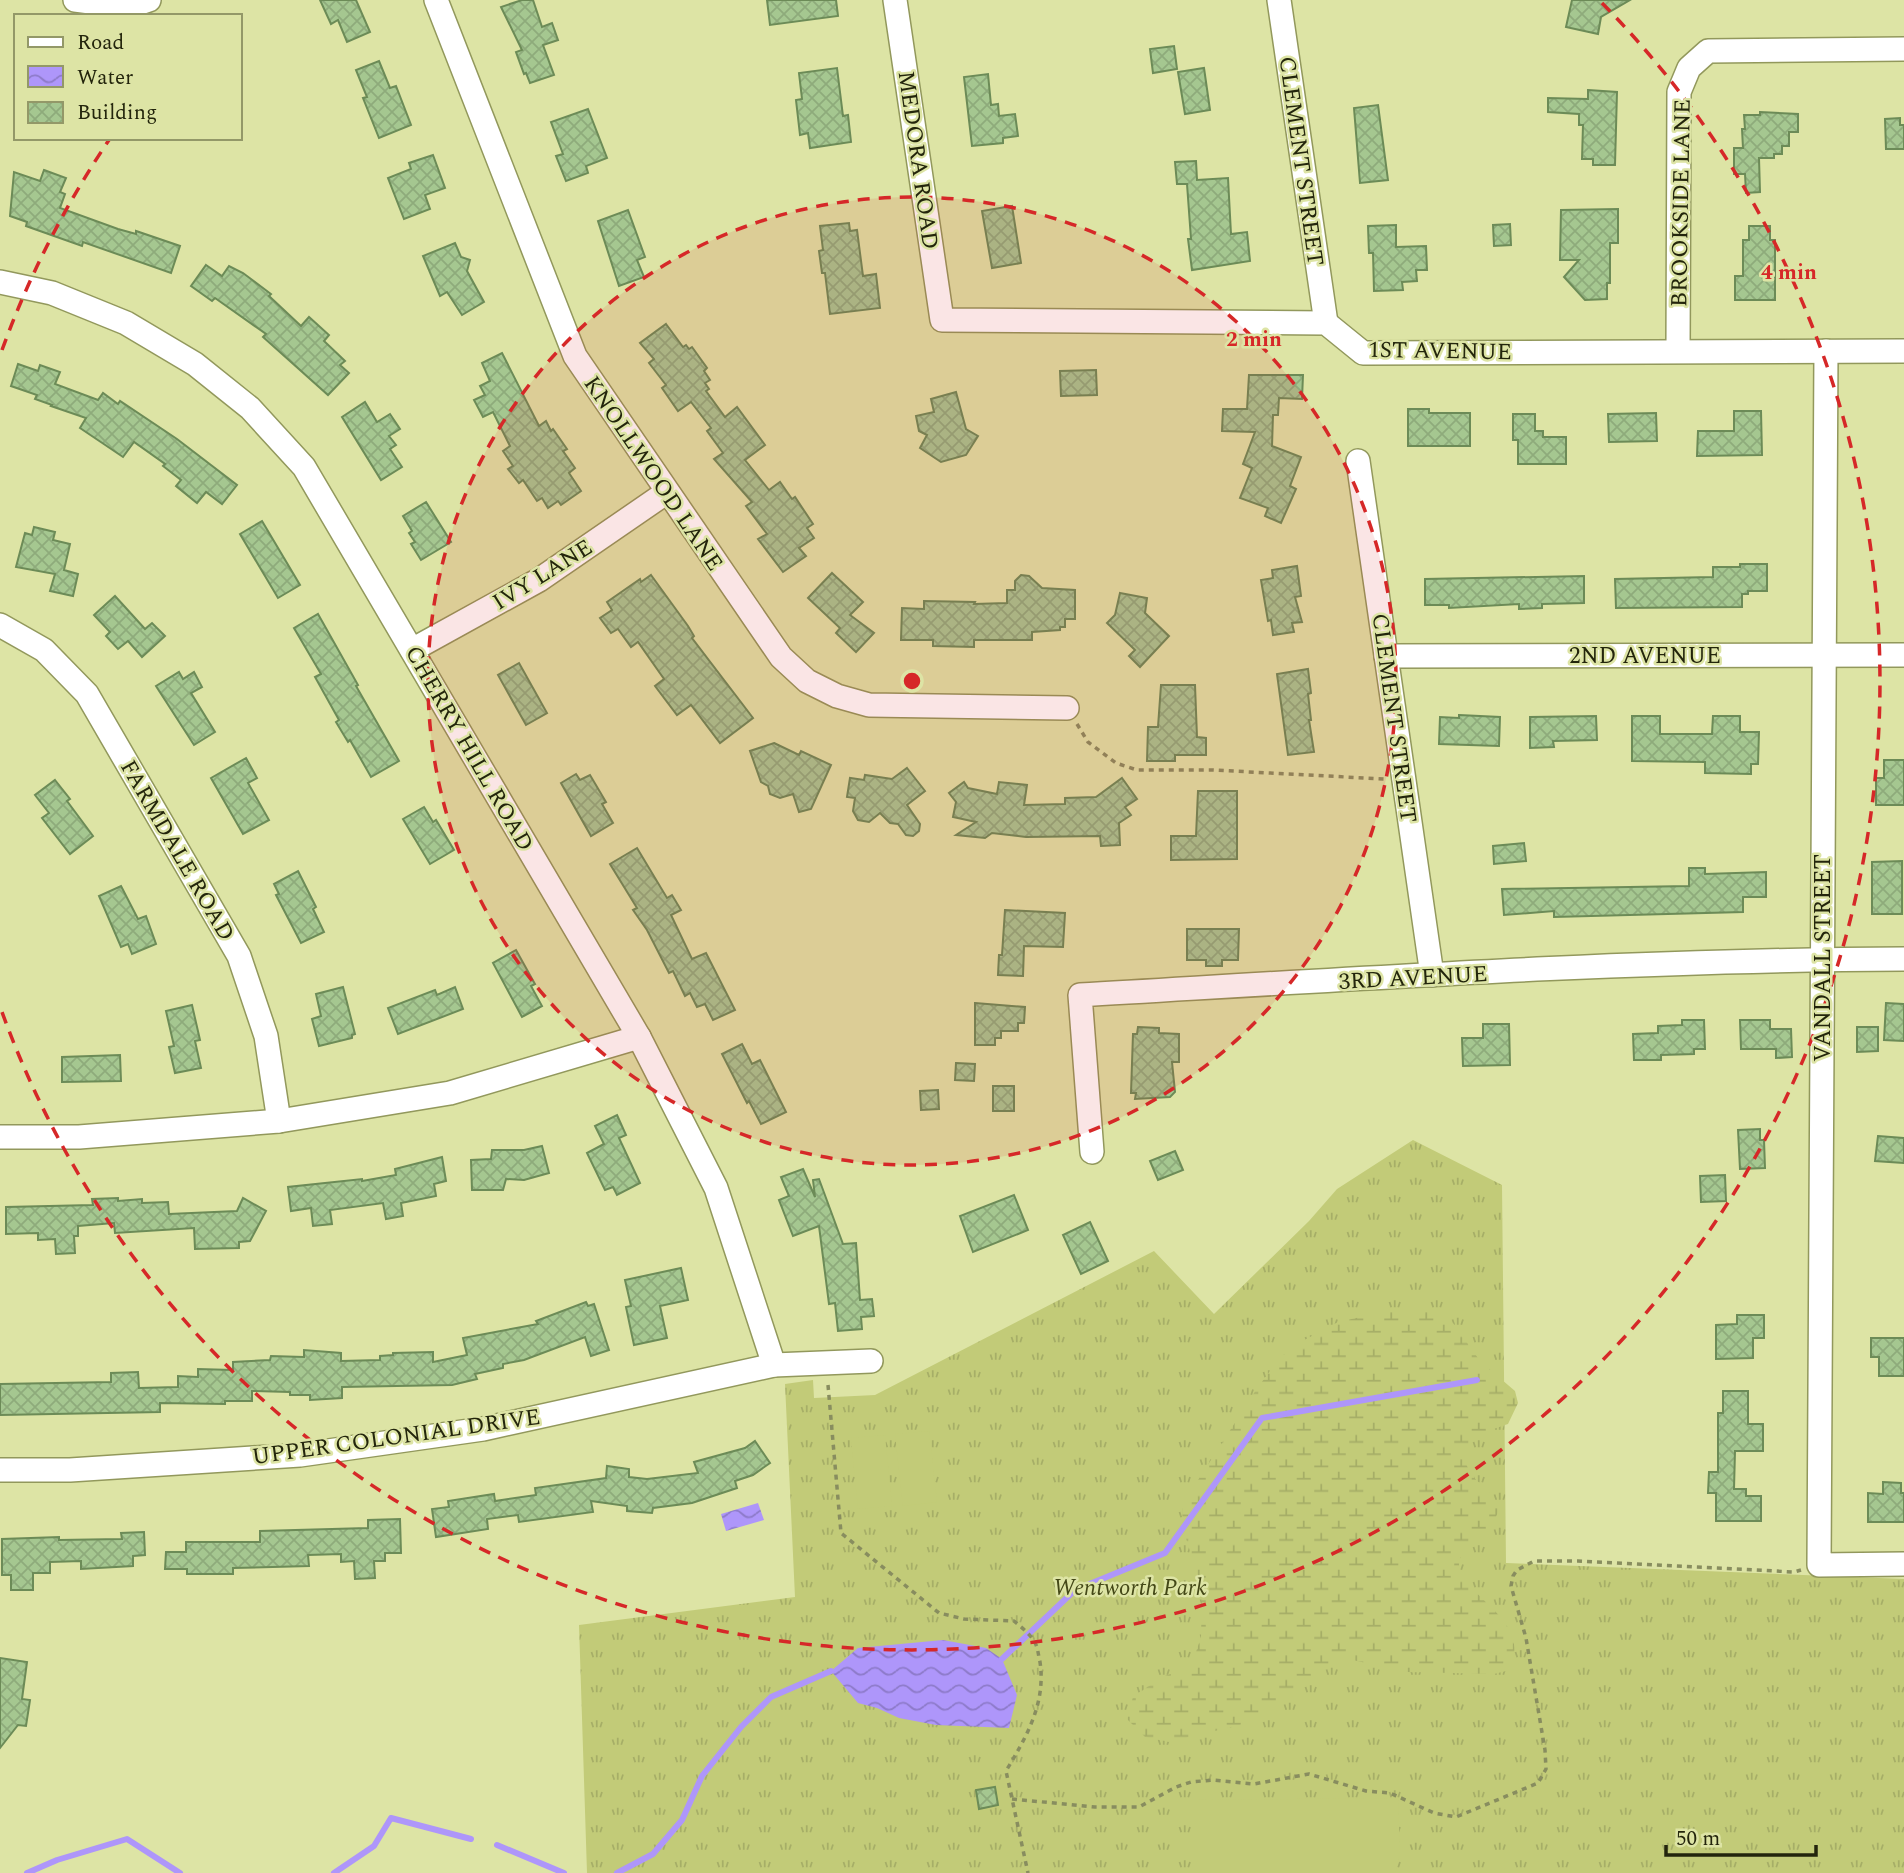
<svg xmlns="http://www.w3.org/2000/svg" width="1904" height="1873" font-family="Spectral,serif">
  <style>
    .grass { fill: url(#grass-tufts) }
    .wetland { fill: url(#wetland-marsh) }
    .pitch { fill: #c2cb78 }
    .water { fill: url(#water-waves) }
    .lines { fill: none; stroke-linecap: round; stroke-linejoin: round }
    .stream { stroke: #ae96fa; stroke-width: 6 }
    .building { fill: url(#building-cross-hatch); stroke: #6c8b57; stroke-width: 2 }
    .minor-casing { stroke: #92985c; stroke-width: 26 }
    .path { stroke: #888d5f; stroke-width: 3.5; stroke-dasharray: 5 5; stroke-linecap: butt }
    .minor { stroke: #fff; stroke-width: 23 }
    .ring { fill: none; stroke: #d62828; stroke-width: 3.5; stroke-dasharray: 12 9 }
    .labels { text-anchor: middle; stroke-width: 5; stroke-linejoin: round; paint-order: stroke }
    .street-label { font-size: 23px; fill: #23250c; stroke: #dde4a5 }
    .park-label { font-size: 23px; font-style: italic; fill: #444817; stroke: #dde4a5 }
    .centre { fill: #d62828; stroke: #dde4a5; stroke-width: 3.5 }
    .ring-label { font-size: 21px; text-anchor: middle; font-weight: bold; fill: #d62828; stroke: #dde4a5; stroke-width: 5; stroke-linejoin: round; paint-order: stroke }
  </style>
  <defs>
    <pattern id="grass-tufts" width="24" height="20" patternUnits="userSpaceOnUse" patternTransform="scale(1.75)"><rect width="24" height="20" fill="#c2cb78"/><path d="M3 7l-1-3M5 7V3M7 7l1-3M15 17l-1-3M17 17v-4M19 17l1-3" fill="none" stroke="#a6ae67"/></pattern>
    <pattern id="wetland-marsh" width="20" height="14" patternUnits="userSpaceOnUse" patternTransform="scale(1.75)"><rect width="20" height="14" fill="#c2cb78"/><path d="M1 5h8M5 5V1M11 12h8M15 12V8" fill="none" stroke="#a6ae67"/></pattern>
    <pattern id="water-waves" width="16" height="10" patternUnits="userSpaceOnUse" patternTransform="scale(1.75)"><rect width="16" height="10" fill="#ae96fa"/><path d="M0 5q4-4 8 0t8 0" fill="none" stroke="#8d7ac9"/></pattern>
    <pattern id="building-cross-hatch" width="8" height="8" patternUnits="userSpaceOnUse" patternTransform="scale(1.75)"><rect width="8" height="8" fill="#a5c790"/><path d="M0 0l8 8M0 8l8-8" fill="none" stroke="#8eab7b"/></pattern>
  </defs>
  <rect width="100%" height="100%" fill="#dde4a5"/>
  <path class="grass" d="M1413 1140 1502 1185 1506 1563 1904 1579V1873H587L579 1625 795 1597 785 1384 813 1380 814 1398 875 1395 1154 1251 1214 1314 1309 1221 1337 1189Z"/>
  <path class="wetland" d="M1397 1309 1432 1312 1453 1323 1480 1361 1515 1391 1518 1403 1508 1424C1488 1431 1452 1440 1469 1470 1477 1485 1493 1491 1500 1508 1496 1516 1493 1525 1487 1532 1478 1541 1461 1549 1459 1563 1455 1593 1541 1623 1506 1671L1494 1674 1407 1672 1348 1659 1313 1674 1278 1709 1256 1721 1169 1742 1145 1737 1127 1719 1133 1697 1162 1677 1185 1669 1193 1661 1201 1637 1202 1589 1183 1529 1182 1505 1256 1390 1278 1360 1295 1345 1338 1322Z"/>
  <g class="pitch">
    <path d="M929 1431 937 1502 903 1506 895 1434Z"/>
    <path d="M885 1435 892 1506 858 1509 851 1438Z"/>
    <path d="M1398 1798 1400 1854 1395 1873H1196V1800Z"/>
  </g>
  <g class="water">
    <path d="M758 1503 764 1520 726 1531 721 1514Z"/>
    <path d="M943 1640 986 1648 1002 1659 1017 1695 1009 1728 936 1725 899 1718 877 1708 858 1703 831 1671 858 1648Z"/>
  </g>
  <g class="lines">
    <g class="stream">
      <path d="M1002 1659 1075 1590 1165 1553 1262 1418 1477 1380"/>
      <path d="M497 1845 564 1873"/>
      <path d="M27 1873 57 1860 127 1839 180 1873"/>
      <path d="M334 1873 374 1846 391 1818 471 1839"/>
      <path d="M617 1873 653 1854 682 1820 702 1776 741 1727 771 1697 831 1671"/>
    </g>
  </g>
  <g class="building">
    <path d="M320 0H356L370 32 347 42 338 20 331 24Z"/>
    <path d="M522 0H533L542 27 552 23 558 40 543 45 554 75 530 83 526 73 524 74 516 52 522 50 501 7Z"/>
    <path d="M767 0H836L838 16 770 25Z"/>
    <path d="M1572 0H1630L1601 17 1598 34 1566 27Z"/>
    <path d="M1174 46 1177 69 1153 73 1150 49Z"/>
    <path d="M379 61 390 88 396 86 411 125 379 138 363 98 367 97 356 70Z"/>
    <path d="M837 68 843 116 848 115 851 142 810 148 808 133 800 135 796 100 802 99 799 73Z"/>
    <path d="M1204 68 1210 110 1185 114 1178 72Z"/>
    <path d="M988 74 991 105 998 104 999 116 1015 114 1018 136 1003 138V143L972 146 964 77Z"/>
    <path d="M1588 90 1617 92 1615 165H1593V159H1582L1583 125H1579V114L1548 112V98L1588 99Z"/>
    <path d="M1378 105 1388 180 1360 183 1354 108Z"/>
    <path d="M588 109 607 158 586 166 588 173 566 181 556 156 563 154 551 122Z"/>
    <path d="M1760 112 1798 114V132H1789V146H1782V154H1774V158H1759L1760 192 1746 193 1745 174H1734V148H1743L1742 129H1745L1744 115H1760Z"/>
    <path d="M1900 118V125H1904V149H1886L1885 119Z"/>
    <path d="M433 155 445 188 425 195 430 209 404 219 388 178 411 169 409 163Z"/>
    <path d="M1196 161 1197 180 1228 178 1231 234 1247 232 1250 261 1192 270 1188 239H1191L1187 184H1177L1175 162Z"/>
    <path d="M44 170 66 178 60 192 65 194 60 208 118 229 136 234V231L180 246 171 273 83 242 82 246 26 226 27 222 10 216 14 172 40 181Z"/>
    <path d="M1012 206 1021 263 992 268 982 211Z"/>
    <path d="M1618 209V243H1610V283H1607V299L1585 300 1564 277 1579 260H1560L1561 210Z"/>
    <path d="M628 210 645 257 637 260 644 277 619 286 598 221Z"/>
    <path d="M849 223 850 231 857 230 863 276 876 274 880 308 830 314 825 273H822L819 251 823 250 820 226Z"/>
    <path d="M1510 224 1511 245 1494 246 1493 225Z"/>
    <path d="M1396 225V247L1426 246 1427 270H1416L1417 281 1402 282 1403 290 1374 291 1373 253H1369L1368 226Z"/>
    <path d="M1749 226H1770V240H1775V300H1735V276H1743V240H1749Z"/>
    <path d="M455 243 461 257 470 260 467 271 484 302 462 315 447 292 440 296 423 256Z"/>
    <path d="M206 265 222 276 229 266 243 273 271 294 269 296 301 326 309 317 329 335 324 341 345 361 340 365 349 373 328 395 263 337 266 334 215 298 212 301 191 286Z"/>
    <path d="M666 324 683 347 686 345 689 349 692 347 707 368 704 371 710 380 705 383 709 389 706 391 725 417 737 407 765 445 745 460 769 490 780 482 792 499 795 497 813 524 807 528 814 538 799 548 806 556 783 572 758 539 767 534 746 506 752 502 714 459 723 453 707 431 711 428 691 402 678 411 662 388 666 385 649 363 654 359 640 343Z"/>
    <path d="M502 353 539 426 546 421 551 431 553 429 567 449 563 451 575 468 569 473 581 491 561 505 558 501 548 508 542 498 537 501 523 480 519 483 508 469 513 466 503 451 510 446 493 412 483 417 474 400 485 395 480 386 490 381 482 363Z"/>
    <path d="M18 364 38 371 40 365 60 372 55 384 98 400 103 393 118 404 120 401 177 439 237 485 222 504 206 492 197 503 176 486 181 480 163 466 165 464 134 442 123 457 80 428 86 418 51 406 52 405 35 399 37 395 11 386Z"/>
    <path d="M1096 370 1097 395 1061 396 1060 371Z"/>
    <path d="M1249 375H1303L1302 399 1279 398 1278 415H1273L1272 446 1301 457 1290 486 1296 489 1281 523 1265 516 1268 508 1240 498 1252 468 1243 464 1255 432 1222 431 1223 409H1247Z"/>
    <path d="M956 392 966 429 978 436 966 455 941 462 920 448 927 435 919 431 916 416 934 412 931 399Z"/>
    <path d="M365 402 377 422 390 414 400 429 389 436 396 445 390 449 402 467 381 480 342 417Z"/>
    <path d="M1408 409H1429V413H1470V446H1408Z"/>
    <path d="M1734 411H1761L1762 455 1697 456 1698 431H1734Z"/>
    <path d="M1656 413 1657 441 1609 442 1608 414Z"/>
    <path d="M1513 414H1535V431H1543V437H1566V464H1518V440H1513Z"/>
    <path d="M426 502 451 542 421 560 411 544 415 542 409 533 412 531 403 516Z"/>
    <path d="M262 521 300 585 278 598 240 534Z"/>
    <path d="M34 527 55 532 53 540 70 544 64 570 78 574 73 596 50 591 55 574 16 567 25 533 32 535Z"/>
    <path d="M1740 564H1767V591H1748V594H1742V607L1616 608 1615 579 1713 577V567H1740Z"/>
    <path d="M1297 566 1301 596 1295 597 1302 622 1292 623 1294 632 1273 635 1271 620 1268 621 1261 580 1273 578 1272 570Z"/>
    <path d="M832 573 863 602 850 615 874 633 856 652 836 633 840 628 808 598Z"/>
    <path d="M651 575 688 626 694 636 692 638 753 718 720 743 691 705 677 715 655 686 664 679 638 642 631 647 618 629 611 633 600 618 612 610 607 602 640 579 641 582Z"/>
    <path d="M1021 575 1029 576 1042 588 1075 590V619H1065V627H1060V630L1032 632V640H974V647L933 646V640H901L902 608 924 609V601L975 602 974 604 1007 603V590H1015V581Z"/>
    <path d="M1584 576V603L1542 604V608L1519 609V604L1449 608V605H1425V579Z"/>
    <path d="M1120 593 1147 598 1145 613 1169 636 1140 667 1129 656 1135 650 1107 623 1115 615Z"/>
    <path d="M115 596 145 629 152 623 165 636 142 657 128 641 118 649 106 636 110 632 94 615Z"/>
    <path d="M318 614 358 685 356 686 399 761 371 777 350 740 348 742 336 722 339 720 315 677 321 674 294 628Z"/>
    <path d="M519 663 547 713 526 725 498 675Z"/>
    <path d="M1308 669 1311 693 1308 694 1311 720H1309L1314 752 1288 755 1277 674Z"/>
    <path d="M179 672 183 679 194 672 202 687 191 693 215 732 194 745 156 686Z"/>
    <path d="M1161 685H1195L1197 737 1206 738V755H1175V761H1147L1148 727H1158Z"/>
    <path d="M1459 715 1500 717 1499 746 1439 744 1440 717 1459 718Z"/>
    <path d="M1596 716 1597 740 1553 741 1554 747 1530 748V717Z"/>
    <path d="M1632 716H1660V734H1712L1713 716H1740V732H1759L1758 764H1751V774L1705 773V762L1632 761Z"/>
    <path d="M774 743 799 755 801 751 831 765 811 809 799 812 793 794 780 798 770 794 768 786 761 782 750 751Z"/>
    <path d="M246 758 257 778 248 783 269 820 243 834 211 778Z"/>
    <path d="M1884 760H1904V805H1876V778H1884Z"/>
    <path d="M907 768 925 791 907 805 920 824 919 831 913 836 906 835 898 824 890 823 880 813 869 822 858 820 853 811 855 798 847 797 850 778 864 780 865 775 892 779Z"/>
    <path d="M576 774 580 780 590 775 606 802 602 804 613 823 591 836 561 783Z"/>
    <path d="M1122 778 1137 799 1125 807 1131 815 1119 823 1120 845 1101 846 1100 836 1026 837 992 833 985 838 956 835 976 822 953 817 956 802 949 793 964 782 968 788 997 794 999 782 1027 785 1024 805 1065 804V798L1096 797Z"/>
    <path d="M55 780 70 799 67 801 93 836 70 854 42 818 49 813 35 795Z"/>
    <path d="M1198 791H1237V859L1171 860V836H1196Z"/>
    <path d="M424 807 433 822 436 820 454 850 430 864 403 819Z"/>
    <path d="M1524 843 1526 861 1494 864 1493 846Z"/>
    <path d="M637 848 667 898 672 895 681 910 671 915 692 959 706 953 735 1010 713 1020 705 1004 697 1007 690 993 685 996 673 971 669 973 647 930 633 910 637 908 610 864Z"/>
    <path d="M1902 861V914H1872V862Z"/>
    <path d="M1689 868H1705V874L1766 872V897H1743V912L1554 917V911L1504 915 1502 889 1689 886Z"/>
    <path d="M298 871 316 907 313 909 324 932 301 943 276 895 279 894 274 884Z"/>
    <path d="M121 886 138 919 146 916 156 944 132 954 128 944 121 947 99 896Z"/>
    <path d="M1005 910 1065 913 1063 947 1024 946 1023 976 998 975 999 955H1002Z"/>
    <path d="M1187 929H1239L1238 960H1222V966H1206V960H1187Z"/>
    <path d="M516 950 535 984 531 986 542 1006 522 1017 493 963Z"/>
    <path d="M343 987 355 1034 352 1035V1038L319 1046 312 1019 321 1016 316 994Z"/>
    <path d="M455 987 463 1009 398 1034 388 1008 435 990 437 995Z"/>
    <path d="M975 1003 1025 1007 1024 1023H1018V1031H1001V1038H995V1045H975Z"/>
    <path d="M1886 1003 1904 1004V1041L1884 1040Z"/>
    <path d="M192 1005 200 1040 195 1041 201 1068 175 1073 169 1047 174 1046 166 1011Z"/>
    <path d="M1682 1020H1704L1705 1049H1694V1054L1661 1055V1060H1634L1633 1034 1658 1033V1026L1682 1025Z"/>
    <path d="M1740 1020H1770V1029H1791L1792 1057 1776 1058V1049H1741Z"/>
    <path d="M1483 1024H1509L1510 1065 1463 1066 1462 1038H1483Z"/>
    <path d="M1138 1027 1159 1028V1033L1179 1034V1062H1172L1175 1092 1170 1097 1135 1099 1136 1093H1131L1133 1034H1137Z"/>
    <path d="M1857 1027H1878V1051L1857 1052Z"/>
    <path d="M742 1044 752 1064 760 1060 786 1112 761 1124 749 1101 747 1103 722 1054Z"/>
    <path d="M120 1055 121 1081 62 1082V1057Z"/>
    <path d="M956 1063 975 1064 974 1081 955 1080Z"/>
    <rect x="993" y="1086" width="21" height="25"/>
    <path d="M938 1090 939 1109 921 1110 920 1091Z"/>
    <path d="M617 1115 626 1135 619 1138 640 1183 617 1195 613 1187 605 1190 587 1153 604 1144 595 1126Z"/>
    <path d="M1760 1129V1140H1764L1765 1168 1740 1169 1738 1130Z"/>
    <path d="M1878 1136 1904 1138V1163L1875 1161Z"/>
    <path d="M542 1146 549 1173 524 1180 506 1179 503 1190H472L471 1160 491 1159 492 1150H524Z"/>
    <path d="M1175 1151 1183 1170 1158 1180 1150 1161Z"/>
    <path d="M442 1157 446 1181 434 1184 436 1196 401 1203 403 1216 386 1219 383 1203 330 1210 332 1224 313 1226 311 1208 291 1211 288 1187 362 1179V1181L396 1175 395 1169Z"/>
    <path d="M803 1169 815 1197 813 1180 819 1179 843 1244 856 1243 860 1300 872 1299 874 1316 861 1317 862 1329 838 1331 835 1303 829 1304 819 1226 793 1236 779 1200 789 1196 781 1177Z"/>
    <path d="M1725 1175 1726 1201 1701 1202 1700 1176Z"/>
    <path d="M1014 1195 1028 1230 973 1252 960 1216Z"/>
    <path d="M118 1198V1201L142 1199V1203L168 1202 169 1214 237 1211 243 1198 266 1211 250 1241 239 1242V1248L195 1249 194 1228 115 1233 114 1223 78 1226V1236H74L75 1253 56 1254 55 1239 38 1240V1233L6 1234V1207L93 1205 92 1199Z"/>
    <path d="M1090 1222 1108 1261 1081 1274 1063 1235Z"/>
    <path d="M681 1268 688 1300 660 1306 667 1338 634 1345 626 1307 631 1306 625 1280Z"/>
    <path d="M586 1302 588 1306 594 1304 609 1350 591 1356 585 1337 524 1360 503 1364V1368L475 1374 477 1379 452 1385 342 1387V1398L310 1400V1395H290V1392L252 1391V1401H225V1404L160 1403V1412L0 1415V1384L111 1382V1373L138 1372 139 1388 178 1387V1376L198 1377V1369L233 1370V1362L270 1360 271 1356 304 1357V1350L341 1353V1361L380 1360V1356L393 1355V1353L433 1352V1362L467 1355 463 1338 538 1324 536 1321Z"/>
    <path d="M1737 1315H1764V1338H1753V1358L1716 1359V1325L1737 1324Z"/>
    <path d="M1871 1338H1904V1376H1879V1357H1871Z"/>
    <path d="M1723 1391H1748V1424H1763V1451H1735L1734 1489H1746V1496H1761V1521H1716V1493H1708L1709 1472H1718V1413H1723Z"/>
    <path d="M755 1441 770 1463 753 1475 735 1481 737 1488 692 1503 653 1508 652 1513 627 1511V1506L591 1501 593 1512 519 1522 518 1515 487 1519 488 1529 436 1537 432 1509 449 1507 448 1501 494 1494 495 1501 536 1495 535 1488 606 1478 607 1466 629 1469V1477L647 1479 698 1473 694 1462 745 1448Z"/>
    <path d="M1883 1482 1901 1483V1493H1904V1522H1868V1493L1883 1494Z"/>
    <path d="M400 1519 401 1553H385V1561H374L375 1578 355 1579 354 1561 341 1562V1554L308 1555 309 1566 233 1568V1574H187V1569H165L166 1552H186V1542H260V1531L368 1528V1520Z"/>
    <path d="M144 1532 145 1555 133 1556V1566L81 1569V1561L50 1562V1573H33V1590H11V1575H2V1539L59 1537V1540L122 1539 121 1533Z"/>
    <path d="M0 1658 27 1662 22 1699 30 1700 26 1726 18 1725 0 1748Z"/>
    <path d="M995 1787 998 1805 979 1809 976 1790Z"/>
  </g>
  <g class="lines">
    <g class="minor-casing">
      <g id="minor">
        <path d="M75 0 129 7 149 0"/>
        <path d="M436 0 575 356 781 657 807 681 837 696 869 705 1067 708"/>
        <path d="M895 0 942 320 1326 323 1363 353 1904 351"/>
        <path d="M1279 0 1326 323"/>
        <path d="M0 282 52 293 126 323 195 364 250 408 304 467 639 1037 716 1188 774 1365"/>
        <path d="M1678 351 1679 92 1689 68 1708 51 1904 49"/>
        <path d="M1826 351 1819 1565 1904 1564"/>
        <path d="M1358 461 1432 975"/>
        <path d="M0 625 44 650 87 694 239 956 266 1036 279 1121"/>
        <path d="M412 650 539 580 667 492"/>
        <path d="M1386 656 1904 655"/>
        <path d="M0 1137H79L279 1121 450 1093 639 1037"/>
        <path d="M1092 1152 1080 995C1354 979 1629 960 1904 959"/>
        <path d="M0 1470H70L300 1455 483 1429 774 1365 871 1361"/>
      </g>
    </g>
    <g class="path">
      <path d="M1077 724 1088 742 1116 763 1137 770H1213L1384 779"/>
      <path d="M828 1385 841 1533 939 1613 964 1619 1014 1621C1021 1627 1029 1633 1034 1641 1038 1647 1038 1654 1040 1662 1046 1703 1027 1736 1006 1771L1028 1873"/>
      <path d="M1012 1799 1095 1807H1139L1176 1787 1191 1782 1213 1780 1254 1784 1309 1774 1366 1791 1390 1793 1434 1813 1456 1817 1538 1783 1546 1769 1545 1750 1526 1638 1511 1586 1513 1576 1517 1570 1534 1561H1578L1794 1572 1801 1570"/>
    </g>
    <use href="#minor" class="minor"/>
  </g>
  <circle cx="912" cy="681" r="484" fill="#d62828" fill-opacity=".12"/>
  <g class="ring">
    <circle cx="912" cy="681" r="484"/>
    <path d="M2 350A968 968 0 0 1 109 140M1602 3A968 968 0 1 1 2 1012"/>
  </g>
  <g class="labels">
    <g class="street-label">
      <text transform="translate(919 160) rotate(82)" y="8">MEDORA ROAD</text>
      <text transform="translate(1302 161) rotate(82)" y="8">CLEMENT STREET</text>
      <text transform="translate(1680 203) rotate(-89)" y="8">BROOKSIDE LANE</text>
      <text transform="translate(1440 350) rotate(1)" y="8">1ST AVENUE</text>
      <text transform="translate(654 473) rotate(56)" y="8">KNOLLWOOD LANE</text>
      <text transform="translate(542 574) rotate(-32)" y="8">IVY LANE</text>
      <text x="1645" y="663">2ND AVENUE</text>
      <text transform="translate(1395 718) rotate(82)" y="8">CLEMENT STREET</text>
      <text transform="translate(470 748) rotate(60)" y="8">CHERRY HILL ROAD</text>
      <text transform="translate(178 850) rotate(60)" y="8">FARMDALE ROAD</text>
      <text transform="translate(1822 958) rotate(-90)" y="8">VANDALL STREET</text>
      <text transform="translate(1413 977) rotate(-3)" y="8">3RD AVENUE</text>
      <text transform="translate(396 1436) rotate(-8)" y="8">UPPER COLONIAL DRIVE</text>
    </g>
    <g class="park-label">
      <text x="1130" y="1595">Wentworth Park</text>
    </g>
  </g>
  <circle cx="912" cy="681" r="10" class="centre"/>
  <g class="ring-label">
    <text x="1789" y="279">4 min</text>
    <text x="1254" y="346">2 min</text>
  </g>
  <rect x="14" y="14" width="228" height="126" fill="#dde4a5" stroke="#939868" stroke-width="2"/>
  <rect x="28" y="37" width="35" height="10" fill="#ffffff" stroke="#939868" stroke-width="2"/>
  <text x="77" y="49" font-size="21" fill="#23250c">Road</text>
  <rect x="28" y="66" width="35" height="21" fill="url(#water-waves)" stroke="#939868" stroke-width="2"/>
  <text x="77" y="84" font-size="21" fill="#23250c">Water</text>
  <rect x="28" y="102" width="35" height="21" fill="url(#building-cross-hatch)" stroke="#939868" stroke-width="2"/>
  <text x="77" y="119" font-size="21" fill="#23250c">Building</text>
  <path d="M1666 1845v10h150v-10" fill="none" stroke="#23250c" stroke-width="3.5"/>
  <text x="1676" y="1845" font-size="21" fill="#23250c" stroke="#dde4a5" stroke-width="5" paint-order="stroke">50 m</text>
</svg>
